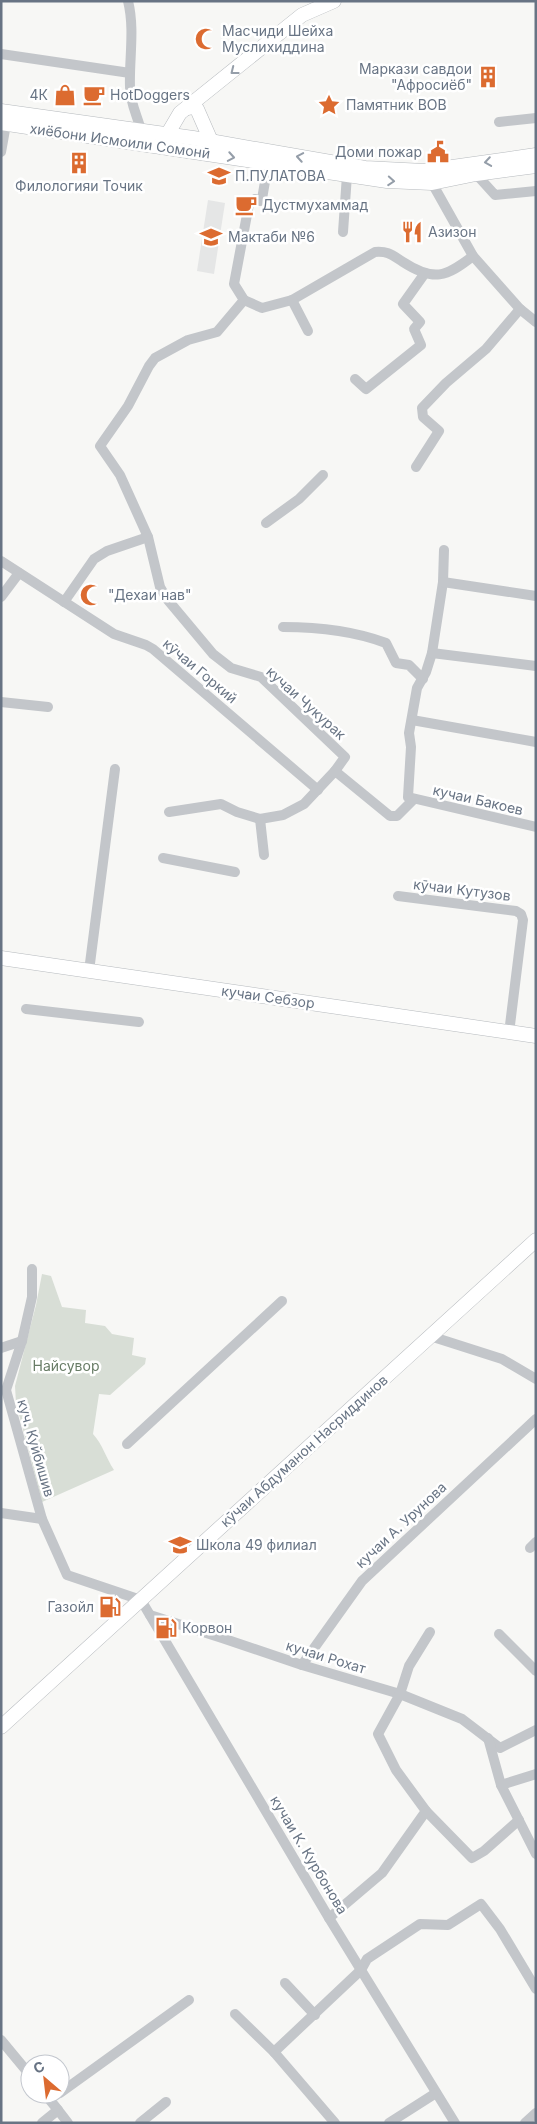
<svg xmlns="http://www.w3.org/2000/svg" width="537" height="2124" font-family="Inter,sans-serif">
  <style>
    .built { fill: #e5e6e6 }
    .green { fill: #d8ded6 }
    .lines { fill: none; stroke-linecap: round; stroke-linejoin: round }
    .major-casing { stroke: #b6babe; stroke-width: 15 }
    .minor { stroke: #c3c6ca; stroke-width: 10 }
    .major { stroke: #fff; stroke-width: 14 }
    .oneway { stroke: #959ea9 }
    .labels { text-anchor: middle; stroke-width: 5; stroke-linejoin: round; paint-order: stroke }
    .poi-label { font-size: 14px; fill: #687484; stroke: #fff; text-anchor: start }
    .street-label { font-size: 14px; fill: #687484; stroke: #fff }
    .park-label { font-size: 14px; fill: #687c66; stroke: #fff }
  </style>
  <rect width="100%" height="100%" fill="#f7f7f5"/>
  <path class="built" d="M208 200 225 203 214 274 197 271Z"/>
  <path class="green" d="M42 1274 51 1276 62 1307 86 1310 85 1323 105 1326 112 1334 134 1338 132 1355 146 1358 145 1364 110 1395 99 1394 93 1434C103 1445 106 1458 114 1470L42 1502 16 1403 15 1386 36 1305Z"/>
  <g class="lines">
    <g class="major-casing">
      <g id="major">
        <path d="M187 108 193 107 197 109 211 141"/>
        <path d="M1 111 193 138 365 168 424 171 536 155"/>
        <path d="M1 123 387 181 432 183 476 174 536 166"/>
        <path d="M166 141 167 135 180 113 302 15 334 1"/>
        <path d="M1 958 536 1036"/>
        <path d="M1 1727 536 1240"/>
      </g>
    </g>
    <g class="minor">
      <path d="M128 1C135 29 129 59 130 87 130 105 139 118 142 135"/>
      <path d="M1 54 130 73"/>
      <path d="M499 122 536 118"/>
      <path d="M1 152 6 124"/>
      <path d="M268 164 262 199 260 201 255 199 249 204 234 284 244 300 217 332 188 340 155 358 149 366 128 406 100 446 120 475 148 537 160 587 167 599 213 654 231 668 261 677 345 757 335 771"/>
      <path d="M476 174 495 195 536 191"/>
      <path d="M432 183 473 256 520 309 536 322"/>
      <path d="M343 232 347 175"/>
      <path d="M244 300 262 308 292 300 375 252C389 251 392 255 403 262 434 282 446 277 473 256"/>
      <path d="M292 300 308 331"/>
      <path d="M355 379 366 389 421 345 414 329 420 322 403 304 425 273"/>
      <path d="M416 467 439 431 423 417 422 408 446 383 486 349 520 309"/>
      <path d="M266 523 299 499 323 475"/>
      <path d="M444 550 443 582 432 653 426 672 417 688 409 733 411 747 408 797 536 827"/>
      <path d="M1 561 114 634 146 645 153 649 318 790"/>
      <path d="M443 582 536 596"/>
      <path d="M1 597 19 573"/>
      <path d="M64 602 94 559 107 551 148 537"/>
      <path d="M283 627C317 627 354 631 386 643L396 663 409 665 423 679"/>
      <path d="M432 653 536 666"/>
      <path d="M1 702 48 707"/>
      <path d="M412 720 536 742"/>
      <path d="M169 812 221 804 237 812 260 819 283 815 304 804 335 771 390 816H397L414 799"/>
      <path d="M260 819 264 855"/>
      <path d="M163 858 235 872"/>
      <path d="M398 896 516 911 521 914 523 920 509 1033"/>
      <path d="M89 971 115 769"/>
      <path d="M26 1009 139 1022"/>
      <path d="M32 1269V1297L22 1341 6 1390 42 1519 67 1575 141 1600 329 1918 455 2123"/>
      <path d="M430 1336 502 1359 536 1379"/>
      <path d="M1 1348 22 1341"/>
      <path d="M127 1444 282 1301"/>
      <path d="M1 1513 42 1519"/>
      <path d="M530 1548 536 1542"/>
      <path d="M150 1615 222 1638 302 1665 400 1694 462 1719 500 1748 536 1730"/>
      <path d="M499 1634 536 1671"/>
      <path d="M302 1665 362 1581 536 1419"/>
      <path d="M488 1738 501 1785 536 1854"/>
      <path d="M501 1785 536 1774"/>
      <path d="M426 1811 472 1858 484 1851 519 1820"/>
      <path d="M329 1918 382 1873 426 1811 396 1770 378 1734 400 1694 409 1666 430 1632"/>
      <path d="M285 1983 315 2015"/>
      <path d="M235 2014 274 2052 335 2123"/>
      <path d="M1 2040 30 2075"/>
      <path d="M274 2052 361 1970 367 1959 420 1924 448 1925 481 1904 500 1929 536 1989"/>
      <path d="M60 2093 189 2000"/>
      <path d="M58 2110 68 2123"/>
      <path d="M42 2123 58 2110 45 2094"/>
      <path d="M140 2123 166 2102"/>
      <path d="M389 2123 436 2093"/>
      <path d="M525 2123 536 2113"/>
    </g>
    <use href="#major" class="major"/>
  </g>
  <defs><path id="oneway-chevron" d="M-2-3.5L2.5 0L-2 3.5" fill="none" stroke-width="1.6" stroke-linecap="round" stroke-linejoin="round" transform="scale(1.25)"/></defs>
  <g class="oneway">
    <use href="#oneway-chevron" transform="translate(234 71) rotate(142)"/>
    <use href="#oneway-chevron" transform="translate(231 157) rotate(10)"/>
    <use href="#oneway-chevron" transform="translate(300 157) rotate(-170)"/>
    <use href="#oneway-chevron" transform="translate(488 162) rotate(171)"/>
    <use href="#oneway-chevron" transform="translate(391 181) rotate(4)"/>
  </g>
  <defs>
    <g id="mosque-bare" transform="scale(1.725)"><path d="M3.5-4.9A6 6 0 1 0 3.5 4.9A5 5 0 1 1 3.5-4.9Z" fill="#dc6b30" stroke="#fff" stroke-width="2.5" paint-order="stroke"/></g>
    <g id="building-bare" transform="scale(1.725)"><path d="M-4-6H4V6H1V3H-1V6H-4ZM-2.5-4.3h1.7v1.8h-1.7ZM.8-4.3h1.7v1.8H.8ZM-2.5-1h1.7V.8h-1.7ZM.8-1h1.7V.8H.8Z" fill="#dc6b30" stroke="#fff" stroke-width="2.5" paint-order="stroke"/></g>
    <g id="shop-bare" transform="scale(1.725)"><path d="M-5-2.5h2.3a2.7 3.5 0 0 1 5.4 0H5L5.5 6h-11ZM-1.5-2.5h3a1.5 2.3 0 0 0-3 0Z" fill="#dc6b30" stroke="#fff" stroke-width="2.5" paint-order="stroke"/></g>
    <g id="cafe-bare" transform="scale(1.725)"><path d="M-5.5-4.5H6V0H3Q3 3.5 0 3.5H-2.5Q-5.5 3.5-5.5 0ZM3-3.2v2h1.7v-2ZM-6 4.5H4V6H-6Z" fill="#dc6b30" stroke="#fff" stroke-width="2.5" paint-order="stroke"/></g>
    <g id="sight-bare" transform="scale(1.725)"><path d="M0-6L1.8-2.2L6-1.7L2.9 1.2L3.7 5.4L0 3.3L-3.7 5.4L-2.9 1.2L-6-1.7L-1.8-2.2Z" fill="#dc6b30" stroke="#fff" stroke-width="2.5" paint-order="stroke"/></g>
    <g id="civic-bare" transform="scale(1.725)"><path d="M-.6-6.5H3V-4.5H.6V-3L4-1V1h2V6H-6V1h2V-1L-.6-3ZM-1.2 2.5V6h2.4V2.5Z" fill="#dc6b30" stroke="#fff" stroke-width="2.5" paint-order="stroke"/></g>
    <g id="school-bare" transform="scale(1.725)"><path d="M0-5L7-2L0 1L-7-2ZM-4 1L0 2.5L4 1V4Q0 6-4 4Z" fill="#dc6b30" stroke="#fff" stroke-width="2.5" paint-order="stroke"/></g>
    <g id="restaurant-bare" transform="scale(1.725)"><path d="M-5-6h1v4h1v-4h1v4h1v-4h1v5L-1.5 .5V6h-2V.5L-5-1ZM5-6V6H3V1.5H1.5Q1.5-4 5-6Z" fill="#dc6b30" stroke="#fff" stroke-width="2.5" paint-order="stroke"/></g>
    <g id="fuel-bare" transform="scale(1.725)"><path d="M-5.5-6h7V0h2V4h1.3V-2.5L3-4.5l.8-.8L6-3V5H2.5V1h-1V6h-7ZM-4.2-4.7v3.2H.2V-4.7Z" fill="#dc6b30" stroke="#fff" stroke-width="2.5" paint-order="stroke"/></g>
  </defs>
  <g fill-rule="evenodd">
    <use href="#mosque-bare" x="206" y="39"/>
    <use href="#building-bare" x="488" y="77"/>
    <use href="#shop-bare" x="65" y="95"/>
    <use href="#cafe-bare" x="94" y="95"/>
    <use href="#sight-bare" x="329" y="105"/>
    <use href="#civic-bare" x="438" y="152"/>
    <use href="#building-bare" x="79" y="163"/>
    <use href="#school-bare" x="219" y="176"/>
    <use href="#cafe-bare" x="246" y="205"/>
    <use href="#restaurant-bare" x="412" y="232"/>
    <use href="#school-bare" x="211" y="237"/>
    <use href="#mosque-bare" x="91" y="595"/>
    <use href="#school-bare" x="180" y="1545"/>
    <use href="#fuel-bare" x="110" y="1607"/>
    <use href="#fuel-bare" x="166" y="1628"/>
  </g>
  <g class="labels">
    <g class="poi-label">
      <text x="222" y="36">Масчиди Шейха<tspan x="222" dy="16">Муслихиддина</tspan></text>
      <text x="472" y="74" text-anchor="end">Маркази савдои<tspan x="472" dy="16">"Афросиёб"</tspan></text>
      <text x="48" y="100" text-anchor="end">4К</text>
      <text x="110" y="100">HotDoggers</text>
      <text x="346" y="110">Памятник ВОВ</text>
      <text x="422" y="157" text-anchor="end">Доми пожар</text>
      <text x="235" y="181">П.ПУЛАТОВА</text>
      <text x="79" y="191" text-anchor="middle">Филологияи Точик</text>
      <text x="262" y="210">Дустмухаммад</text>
      <text x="428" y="237">Азизон</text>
      <text x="228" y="242">Мактаби №6</text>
      <text x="108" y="600">"Дехаи нав"</text>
      <text x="196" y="1550">Школа 49 филиал</text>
      <text x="94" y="1612" text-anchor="end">Газойл</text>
      <text x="182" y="1633">Корвон</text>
    </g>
    <g class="street-label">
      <text transform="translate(120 141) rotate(8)" y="5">хиёбони Исмоили Сомонӣ</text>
      <text transform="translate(200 671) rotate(40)" y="5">кӯчаи Горкий</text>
      <text transform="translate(306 703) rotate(42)" y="5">кучаи Чукурак</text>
      <text transform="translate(478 800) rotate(13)" y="5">кучаи Бакоев</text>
      <text transform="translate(462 890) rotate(7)" y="5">кӯчаи Кутузов</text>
      <text transform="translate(268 997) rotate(8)" y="5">кучаи Себзор</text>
      <text transform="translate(36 1448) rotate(74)" y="5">куч. Куйбишив</text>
      <text transform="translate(304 1451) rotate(-42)" y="5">кӯчаи Абдуманон Насриддинов</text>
      <text transform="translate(401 1525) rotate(-43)" y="5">кучаи А. Урунова</text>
      <text transform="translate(326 1657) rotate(17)" y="5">кучаи Рохат</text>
      <text transform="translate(309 1855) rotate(59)" y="5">кучаи К. Курбонова</text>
    </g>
    <g class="park-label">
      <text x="66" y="1371">Найсувор</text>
    </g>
  </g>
  <rect width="537" height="2124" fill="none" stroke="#687484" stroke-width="5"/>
  <g transform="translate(45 2079) rotate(332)"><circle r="24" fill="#ffffff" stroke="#c3c7ce"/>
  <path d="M0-4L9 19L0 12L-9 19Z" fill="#dc6b30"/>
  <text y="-8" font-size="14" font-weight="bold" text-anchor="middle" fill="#687484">С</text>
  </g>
</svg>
